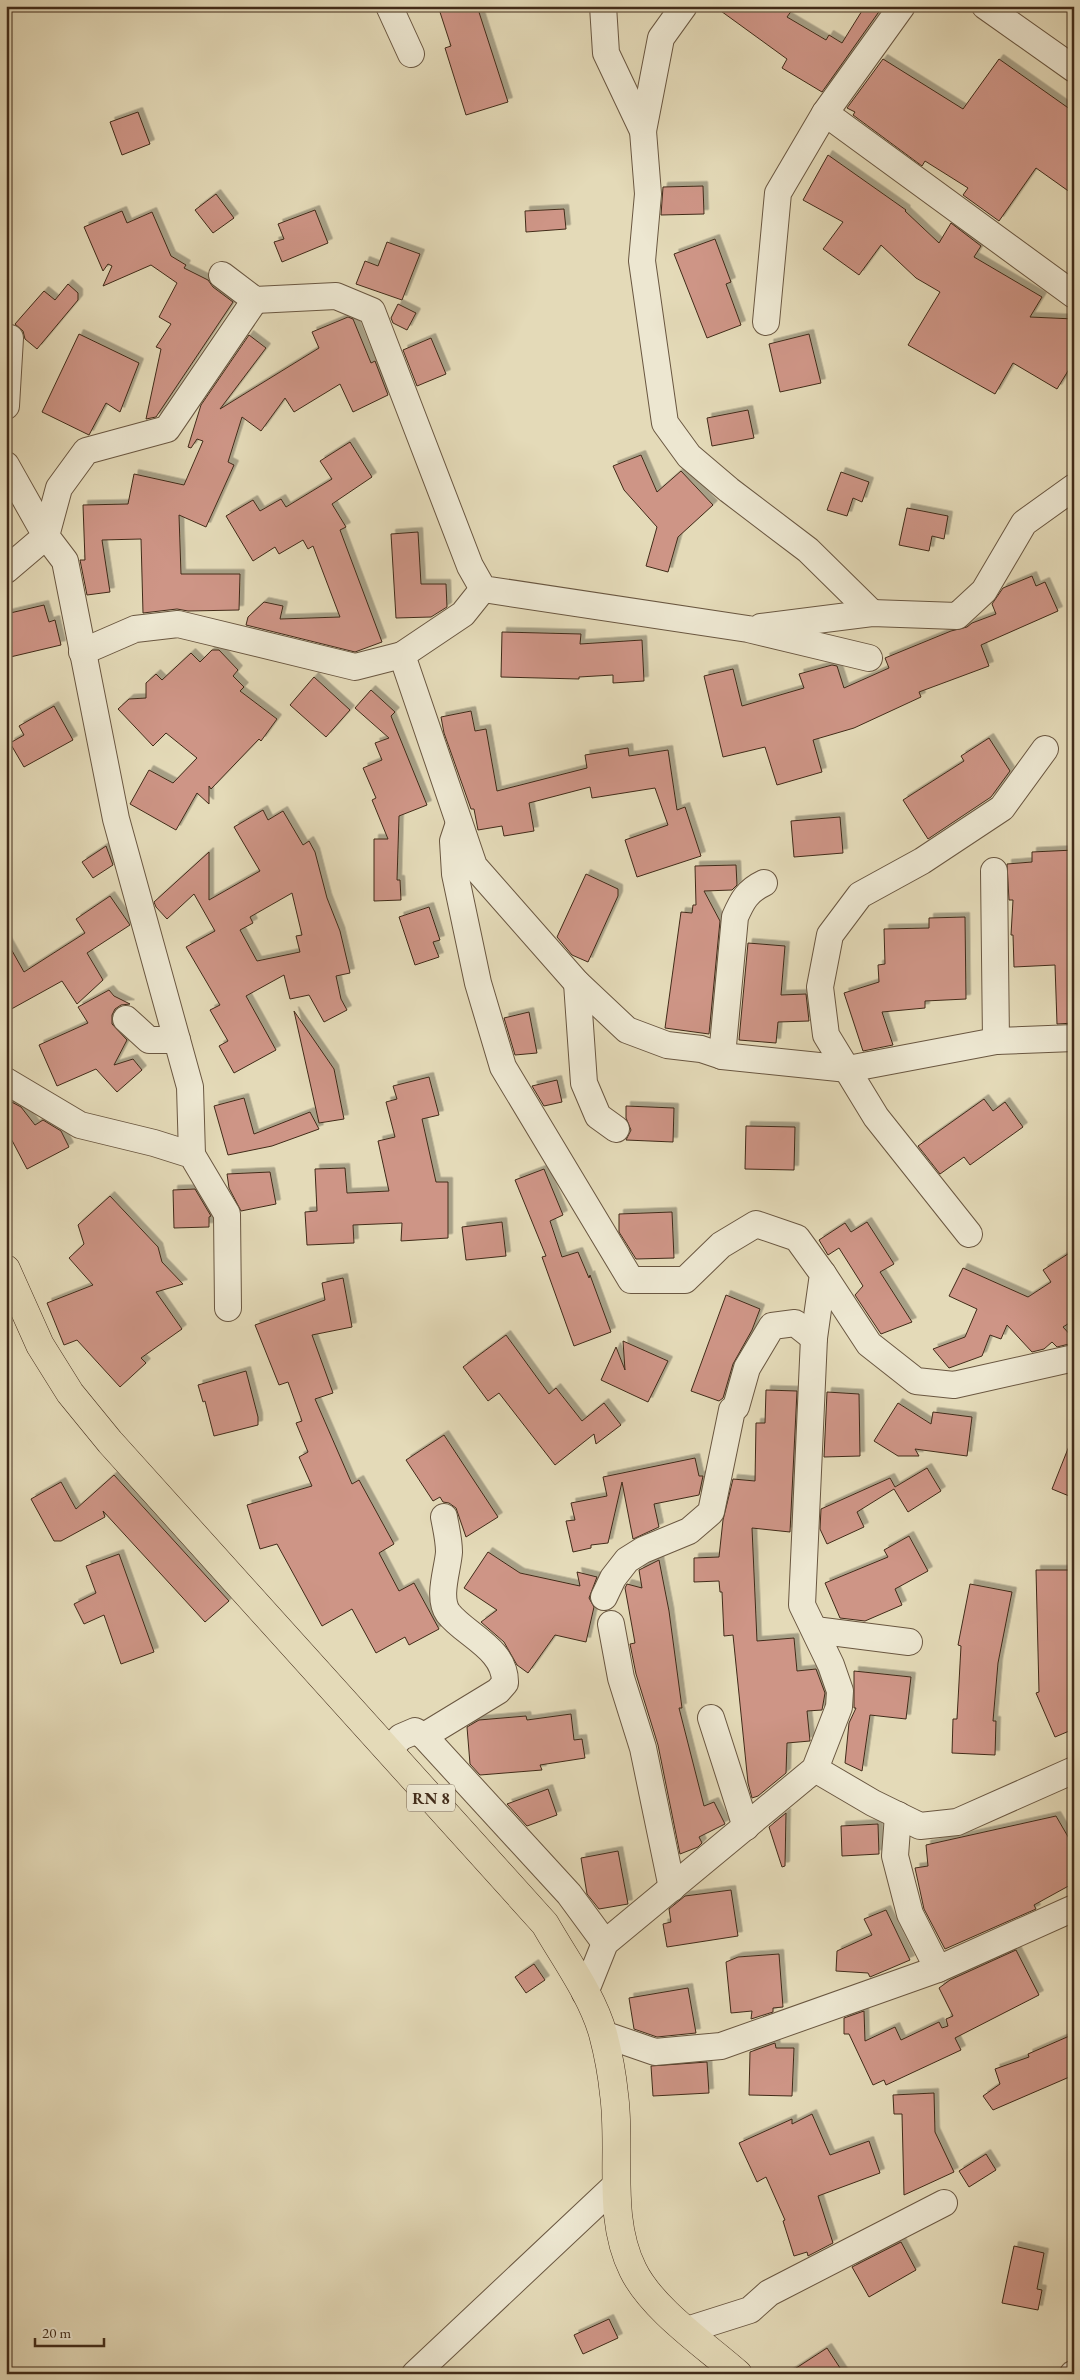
<svg xmlns="http://www.w3.org/2000/svg" width="1080" height="2380" font-family="'EB Garamond',serif">
  <style>
    .building { fill: #ce9586; stroke: #412b19; fill-rule: evenodd; filter: url(#shadow) }
    .lines { fill: none; stroke-linecap: round; stroke-linejoin: round }
    .minor-casing { stroke: #6a5741; stroke-width: 28 }
    .major-casing { stroke: #412b19; stroke-width: 29 }
    .minor { stroke: #ede7d1; stroke-width: 26 }
    .major { stroke: #e4dab8; stroke-width: 28 }
    .labels { text-anchor: middle; stroke-width: 4; stroke-linejoin: round; paint-order: stroke }
    .shield { fill: #ede7d1; stroke: #756350; stroke-width: 1 }
    .shield-label { font-size: 16px; font-weight: bold; fill: #412b19 }
  </style>
  <defs>
    <filter id="shadow"><feDropShadow dx="4.5" dy="-4.5" stdDeviation="0" flood-color="#0004"/></filter>
  </defs>
  <rect width="100%" height="100%" fill="#e4dab8"/>
  <filter id="stains"><feTurbulence type="fractalNoise" baseFrequency=".004" numOctaves="4"/><feColorMatrix values="0 0 0 0 .2 0 0 0 0 .09 0 0 0 0 .02 0 0 0 .5 -.17"/></filter>
  <radialGradient id="worn" r=".72"><stop offset=".6" stop-color="#630" stop-opacity="0"/><stop offset="1" stop-color="#630" stop-opacity=".3"/></radialGradient>
  <g class="building">
    <path d="M438 6H477L508 102 466 115 445 48 451 46Z"/>
    <path d="M714 6H795L787 17 826 40 829 35 842 43 865 6H883L822 92 782 68 787 59Z"/>
    <path d="M883 59 963 109 999 59 1074 112V195L1036 168 999 221 963 195 968 188 925 161 922 166 853 115 855 112 847 108Z"/>
    <path d="M138 112 150 144 122 155 110 122Z"/>
    <path d="M828 155 906 210 905 211 939 243 951 223 981 246 974 257 1042 297 1030 317 1074 319V361L1057 389 1013 363 995 394 908 345 940 292 916 278 881 245 859 275 823 249 843 222 803 200Z"/>
    <path d="M703 186 704 214 661 215 663 187Z"/>
    <path d="M216 194 234 218 213 233 195 210Z"/>
    <path d="M564 209 566 229 526 232 525 211Z"/>
    <path d="M315 210 328 243 282 262 274 242 284 239 278 224Z"/>
    <path d="M122 211 127 223 152 212 171 256 186 265 184 268 208 280 213 287 233 302 156 417 146 419 161 349 156 347 171 324 159 317 177 283 151 265 103 286 112 266 108 264 103 271 84 227Z"/>
    <path d="M715 239 731 282 726 284 741 325 707 338 674 254Z"/>
    <path d="M387 242 420 254 402 300 356 284 365 261 378 266Z"/>
    <path d="M68 284 78 293V300L37 349 25 339 23 331 15 324 44 291 55 300Z"/>
    <path d="M398 304 416 313 407 330 393 323 391 318Z"/>
    <path d="M348 317 353 319 371 363 375 361 388 395 353 412 340 384 294 412 285 398 261 431 242 417 228 462 234 465 206 527 179 515 181 574H240L239 610 188 611 177 609 143 613 141 539 102 540 110 592 87 595 80 560H85L83 505 128 504 134 474 184 485 203 441 197 439 191 448 188 447 201 405 249 335 266 348 220 409 319 348 312 332Z"/>
    <path d="M79 334 139 363 120 412 106 403 89 435 42 412Z"/>
    <path d="M809 334 821 383 780 392 769 344Z"/>
    <path d="M431 338 446 374 417 386 403 350Z"/>
    <path d="M748 410 754 438 712 446 707 418Z"/>
    <path d="M350 442 372 477 332 504 346 527 340 530 382 642 355 652 246 625 248 617 264 602 283 606 280 619 340 617 313 546 308 549 303 540 279 554 275 547 253 561 226 516 253 500 260 511 281 499 286 507 332 479 320 461Z"/>
    <path d="M641 455 657 492 681 471 713 505 678 537 668 572 646 566 657 527 624 490 613 466Z"/>
    <path d="M841 472 869 482 862 502 853 498 847 516 827 510Z"/>
    <path d="M907 508 948 516 944 539 932 536 929 551 899 545Z"/>
    <path d="M418 532 421 584H446L447 607 431 617 396 618 391 534Z"/>
    <path d="M1032 576 1036 586 1045 582 1058 611 981 645 989 666 919 692 921 697 854 728 813 740 822 772 777 785 765 747 723 757 704 676 733 669 742 706 804 688 799 674 832 665 837 666 844 688 889 668 885 658 951 631 967 627 972 623 996 614 992 604 1003 588Z"/>
    <path d="M44 605 49 622 55 620 61 645 6 658V614Z"/>
    <path d="M502 632 581 634 580 644 642 640 644 681 613 683V675L579 677V679L501 677Z"/>
    <path d="M212 650H219L238 670 233 676 244 687 240 691 277 719 261 741 259 739 211 789 209 786V804L197 793 176 830 130 804 149 770 173 783 197 758 166 733 153 746 118 709 129 699 146 698V683L156 674 162 680 191 653 200 662Z"/>
    <path d="M314 677 350 710 326 737 290 705Z"/>
    <path d="M371 690 395 712 391 716 427 805 399 816 397 880H400L401 900 374 901V839H388L372 800 376 798 363 768 382 760 375 743 389 738 355 708Z"/>
    <path d="M54 706 73 740 24 767 10 743 24 735 19 726Z"/>
    <path d="M471 711 475 731 486 729 497 791 587 768 585 755 628 748 629 756 668 750 677 810 685 807 701 856 637 877 625 840 668 825 655 788 592 798 590 787 529 803 534 831 504 836 502 826 478 830 474 809H471L444 733 441 717Z"/>
    <path d="M989 738 1010 771 991 797 928 839 903 800 964 761 961 756Z"/>
    <path d="M263 810 268 820 283 811 303 845 309 841 315 852 327 898 340 931 350 973 336 976 341 999 347 1010 324 1022 309 995 290 999 284 975 246 996 276 1050 234 1073 219 1046 228 1041 210 1010 220 1005 186 947 215 931 194 894 167 919 156 907 154 902 209 852V900L260 871 234 827ZM292 893 302 935 296 936 300 952 257 961 240 930 253 923 250 917Z"/>
    <path d="M840 817 843 853 794 857 791 821Z"/>
    <path d="M106 846 113 865 93 878 82 862Z"/>
    <path d="M1074 850V1023L1057 1024 1055 965 1014 967 1013 935H1011L1013 900H1009L1007 864 1032 862V852Z"/>
    <path d="M736 865 737 885 732 890 704 891 720 921 709 1034 665 1028 681 912 692 913 693 905H696L695 866Z"/>
    <path d="M586 874 618 889V896L588 962 572 955 557 937Z"/>
    <path d="M110 896 130 925 87 953 103 980 77 1004 62 981 6 1012V940L24 972 85 933 76 919Z"/>
    <path d="M429 907 440 940 433 942 439 957 415 965 399 917Z"/>
    <path d="M965 917 966 999 925 1001V1008L882 1012 893 1045 863 1051 844 993 879 982 878 965 885 964 884 929 929 928V918Z"/>
    <path d="M748 943 785 946 781 995 806 994 809 1021 778 1022 776 1043 739 1040Z"/>
    <path d="M109 990 114 996 130 1004 121 1005 115 1009 112 1015V1024L127 1040 114 1065 133 1059 142 1070 117 1092 96 1069 57 1086 39 1045 88 1023 78 1007Z"/>
    <path d="M294 1011 334 1069 344 1119 319 1123Z"/>
    <path d="M529 1012 537 1053 515 1055 504 1018Z"/>
    <path d="M429 1077 439 1115 422 1119 436 1182H448V1238L401 1241 402 1223 353 1225 354 1243 307 1245 305 1212 317 1211 315 1169 345 1168 347 1193 389 1191 378 1141 395 1137 386 1102 397 1099 393 1086Z"/>
    <path d="M557 1080 562 1102 544 1106 532 1086Z"/>
    <path d="M244 1098 254 1134 310 1112 319 1129 272 1146 228 1155 214 1106Z"/>
    <path d="M6 1099 21 1107 35 1125 43 1120 61 1131 69 1147 27 1169 6 1129Z"/>
    <path d="M984 1099 993 1111 1005 1102 1023 1127 970 1165 964 1157 940 1174 918 1146Z"/>
    <path d="M626 1106 674 1108 673 1142 626 1140 631 1130 626 1118Z"/>
    <path d="M746 1126 795 1127 794 1170 745 1169Z"/>
    <path d="M544 1169 563 1215 550 1221 562 1257 578 1252 589 1278 590 1275 611 1332 574 1346 542 1257 546 1256 515 1180Z"/>
    <path d="M270 1172 276 1204 241 1211 229 1188 227 1174Z"/>
    <path d="M195 1189 211 1216 209 1217V1227L174 1228 173 1190Z"/>
    <path d="M110 1196 158 1247 162 1262 183 1284 156 1292 182 1329 141 1358 146 1363 120 1387 77 1340 64 1345 47 1303 93 1285 69 1258 84 1244 78 1225Z"/>
    <path d="M672 1212 674 1258 636 1259 619 1232V1214Z"/>
    <path d="M502 1222 506 1256 466 1260 462 1227Z"/>
    <path d="M867 1222 894 1264 880 1272 912 1322 881 1334 855 1295 863 1286 839 1248 828 1255 819 1240 845 1223 851 1232Z"/>
    <path d="M1074 1250V1320L1063 1327 1074 1339 1069 1344 1057 1347 1052 1342 1044 1349 1032 1352 1007 1325 1001 1339 990 1335 982 1356 949 1368 933 1349 965 1337 977 1309 949 1296 963 1268 1028 1297 1051 1282 1043 1270Z"/>
    <path d="M343 1278 352 1327 312 1335 333 1393 315 1399 352 1484 359 1480 394 1544 379 1553 399 1591 414 1583 439 1629 409 1645 405 1637 376 1653 352 1609 322 1626 277 1544 260 1549 247 1505 312 1486 299 1457 308 1452 296 1423 302 1421 288 1382 279 1385 255 1325 325 1300 322 1283Z"/>
    <path d="M726 1295 760 1309 752 1330 733 1364 723 1398 719 1401 691 1391Z"/>
    <path d="M506 1335 549 1394 556 1388 582 1421 604 1403 621 1425 596 1444 594 1434 555 1465 499 1393 488 1401 463 1367Z"/>
    <path d="M623 1341 668 1361 648 1402 601 1380 616 1347 625 1370Z"/>
    <path d="M246 1371 258 1417V1425L214 1436 205 1401 203 1402 198 1385Z"/>
    <path d="M766 1390 797 1391 790 1532 752 1528 757 1641 794 1638 797 1671 816 1669 825 1693 822 1710 807 1711 810 1741 787 1743 786 1773 758 1796 752 1798 748 1783 733 1635 724 1636 722 1592H720L719 1581 694 1582V1558L719 1557 723 1520 733 1479 755 1481 756 1423H765Z"/>
    <path d="M827 1392 859 1394 860 1456 824 1457Z"/>
    <path d="M898 1403 931 1424 933 1412 972 1417 967 1456 915 1449 919 1456H898L874 1441Z"/>
    <path d="M444 1435 498 1517 466 1537 456 1508 449 1503 443 1502 440 1497 433 1501 406 1460Z"/>
    <path d="M1073 1436H1074V1498L1052 1489Z"/>
    <path d="M695 1458 699 1476H703L699 1495 654 1504 659 1527 633 1539 622 1482 608 1543 591 1545V1548L573 1552 566 1521 575 1520 571 1503 607 1496 603 1477Z"/>
    <path d="M927 1468 941 1491 908 1512 894 1489 857 1512 864 1527 827 1544 820 1529 821 1509 890 1478 895 1487Z"/>
    <path d="M114 1475 229 1601 205 1622 103 1511 105 1517 61 1541H54L31 1499 61 1482 76 1509Z"/>
    <path d="M909 1536 928 1571 895 1589 902 1605 865 1621 840 1618 825 1583 888 1557 884 1550Z"/>
    <path d="M488 1552 520 1573 580 1586 577 1572 597 1577 589 1598 594 1607 586 1642 555 1635 528 1673 517 1665 504 1642 481 1622 497 1610 464 1588Z"/>
    <path d="M119 1554 154 1652 121 1664 104 1615 84 1624 74 1604 96 1593 86 1566Z"/>
    <path d="M659 1560 669 1611 682 1708H679L704 1806 714 1802 725 1824 699 1837 702 1843 698 1847 680 1854 658 1745 636 1674 630 1644 635 1643 625 1588 627 1584 642 1588 639 1570Z"/>
    <path d="M1036 1570H1074V1729L1055 1737 1036 1693 1039 1692Z"/>
    <path d="M970 1584 1012 1592 998 1663 993 1721H996L995 1755 952 1753 953 1719H957L961 1646 958 1645Z"/>
    <path d="M854 1671 911 1677 906 1719 870 1715 862 1771 845 1763 849 1723 856 1708H854Z"/>
    <path d="M571 1714 574 1740 582 1739 585 1758 540 1765 542 1770 480 1775 470 1764 467 1727 479 1720 526 1716 527 1720Z"/>
    <path d="M548 1789 557 1815 527 1826 507 1804Z"/>
    <path d="M786 1813 785 1866 782 1867 769 1827Z"/>
    <path d="M1056 1816 1074 1847V1883L1034 1905 1036 1909 945 1949 924 1909 915 1868 928 1866 926 1845Z"/>
    <path d="M878 1824 879 1854 842 1856 841 1826Z"/>
    <path d="M618 1851 628 1904 599 1909 587 1894 581 1858Z"/>
    <path d="M731 1890 738 1936 667 1947 663 1924 671 1922 669 1909 685 1896Z"/>
    <path d="M886 1910 910 1960 870 1977 868 1973 836 1971 837 1951 872 1935 864 1919Z"/>
    <path d="M1016 1950 1039 1995 955 2038 961 2050 886 2085 884 2080 873 2085 849 2034H844V2018L864 2011 865 2041 895 2027 901 2040 939 2022 942 2028 948 2026 946 2019 953 2016 939 1988 950 1980Z"/>
    <path d="M779 1954 783 2007 773 2008V2012L751 2019 752 2011 731 2013 726 1962 738 1957Z"/>
    <path d="M534 1964 545 1980 526 1993 515 1977Z"/>
    <path d="M688 1988 696 2033 657 2037 634 2029 629 1998Z"/>
    <path d="M1074 2034V2075L993 2110 983 2096 1000 2084 995 2069 1029 2057 1028 2054Z"/>
    <path d="M775 2043 776 2048H794L792 2096 749 2095 750 2052Z"/>
    <path d="M707 2062 709 2093 653 2096 651 2066Z"/>
    <path d="M934 2093 935 2132 954 2172 904 2195 902 2114H894L893 2095Z"/>
    <path d="M812 2114 830 2155 869 2141 880 2173 818 2196 833 2243 808 2256 807 2252 794 2256 783 2221 785 2220 766 2177 757 2182 739 2143 792 2119V2124Z"/>
    <path d="M986 2154 996 2170 969 2187 959 2171Z"/>
    <path d="M901 2242 916 2270 869 2297 852 2267Z"/>
    <path d="M1014 2246 1044 2253 1037 2289 1042 2290 1038 2310 1002 2303Z"/>
    <path d="M609 2319 618 2338 583 2354 574 2335Z"/>
    <path d="M827 2348 844 2374H787Z"/>
  </g>
  <g class="lines">
    <g class="minor-casing">
      <g id="minor">
        <path d="M389 6 411 54"/>
        <path d="M603 6 606 53 643 131 648 194 642 261 665 423 689 456 729 490 808 550 872 613"/>
        <path d="M985 6 1074 69"/>
        <path d="M825 113 1074 295"/>
        <path d="M643 131 661 38 684 6"/>
        <path d="M222 275 255 300 336 296 372 311 470 566 483 589 748 629 869 658"/>
        <path d="M766 322 778 193 825 113 902 6"/>
        <path d="M6 406 10 338"/>
        <path d="M6 465 46 536 6 570"/>
        <path d="M483 589 463 614 402 655 474 866 577 983 627 1030 667 1045 701 1049 722 1056 848 1069 996 1041 1074 1038"/>
        <path d="M761 627 872 613 957 616 984 591 1024 523 1074 487"/>
        <path d="M82 652 135 629 178 624 355 667 402 655"/>
        <path d="M459 823 453 841 455 874 478 983 503 1067 631 1280H685L721 1245 756 1224 797 1238 823 1274 814 1338 802 1605 831 1665 840 1691 839 1707 815 1769 605 1943 585 1993"/>
        <path d="M994 871 996 1041"/>
        <path d="M577 983 584 1083 598 1116 616 1129"/>
        <path d="M126 1019 149 1040H177"/>
        <path d="M722 1056 735 917C742 901 747 891 764 883"/>
        <path d="M6 1081 80 1125 154 1143 192 1155 227 1214 228 1308"/>
        <path d="M192 1155 190 1087 116 819 65 561 46 536 59 488 86 451 167 429 255 300"/>
        <path d="M969 1234 876 1117 826 1035 820 987 830 935 860 895 922 861 1002 808 1045 749"/>
        <path d="M823 1274 869 1344 916 1381 954 1385 1074 1358"/>
        <path d="M604 1597 613 1578 627 1560 643 1550 689 1531 711 1512 732 1410 736 1407 747 1368 772 1326 795 1323 814 1338"/>
        <path d="M611 1624 621 1678 643 1748 672 1888"/>
        <path d="M815 1630 909 1642"/>
        <path d="M711 1718 746 1827"/>
        <path d="M424 1736 498 1691 505 1683C506 1649 465 1635 448 1613 437 1597 448 1569 449 1552 449 1540 446 1528 444 1517"/>
        <path d="M388 1750 401 1737 415 1731 424 1736 569 1894 605 1943"/>
        <path d="M815 1769 873 1803 920 1826 957 1822 1074 1770"/>
        <path d="M898 1815 895 1856 910 1914 938 1969"/>
        <path d="M603 2034 655 2052 721 2046 938 1969 1074 1908"/>
        <path d="M687 2330 750 2310 769 2293 944 2203"/>
        <path d="M415 2374 616 2185"/>
        <path d="M1073 2374H1074"/>
      </g>
    </g>
    <g class="major-casing">
      <path id="major" d="M6 1269 40 1345 70 1393 110 1442 545 1924C565 1959 592 1995 603 2034 608 2053 612 2074 614 2094 622 2152 606 2216 633 2270 652 2309 705 2345 738 2374"/>
    </g>
    <use href="#minor" class="minor"/>
    <use href="#major" class="major"/>
  </g>
  <g class="labels">
    <rect class="shield" x="407" y="1784.5" width="48" height="27" rx="4"/>
    <g class="shield-label">
      <text x="431" y="1804">RN 8</text>
    </g>
  </g>
  <rect width="1080" height="2380" fill="none" stroke="#e4dab8" stroke-width="25"/>
  <rect x="8" y="8" width="1065" height="2365" fill="none" stroke="#412b19" stroke-width="2.5"/>
  <rect x="12" y="12" width="1055" height="2355" fill="none" stroke="#412b19"/>
  <path d="M35 2338v8h69v-8" fill="none" stroke="#412b19" stroke-width="2.5"/>
  <text x="42" y="2338" font-size="15" fill="#412b19" stroke="#ede7d1" stroke-width="4" paint-order="stroke">20 m</text>
  <rect width="100%" height="100%" filter="url(#stains)"/>
  <rect width="100%" height="100%" fill="url(#worn)"/>
</svg>
